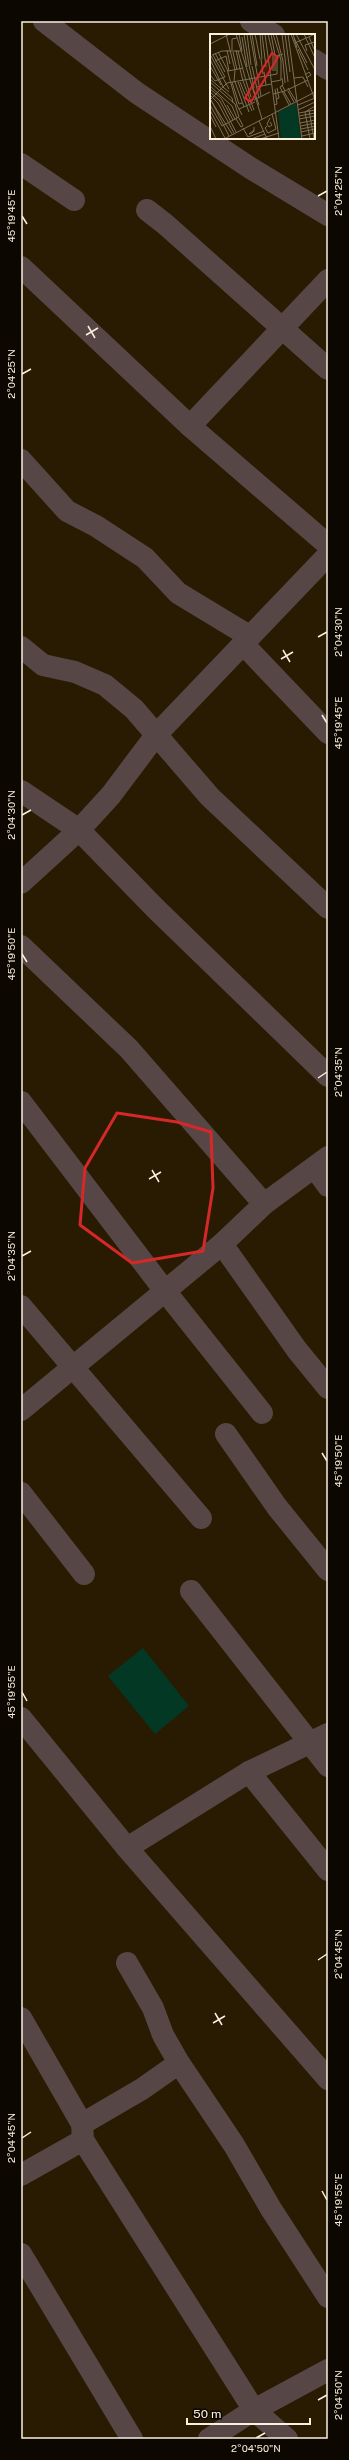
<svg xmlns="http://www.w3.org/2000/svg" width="349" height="2460" font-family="'Public Sans',sans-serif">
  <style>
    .green { fill: #033824 }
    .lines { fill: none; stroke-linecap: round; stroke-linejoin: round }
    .minor { stroke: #564746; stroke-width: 22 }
    .marked { fill: none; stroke: #d62828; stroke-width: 3; stroke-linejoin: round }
    .ticks { fill: none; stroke: #f9f0e0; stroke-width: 1.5 }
    .inset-road { fill: none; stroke: #7c705a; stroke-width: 1 }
    .view { fill: #d62828; fill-opacity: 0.15; stroke: #d62828; stroke-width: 2 }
    .inset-edge { fill: none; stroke: #f9f0e0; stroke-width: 2 }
    .neatline { fill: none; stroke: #f9f0e0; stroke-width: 1.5 }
    .ticks-label { font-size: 10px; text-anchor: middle; fill: #f9f0e0 }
  </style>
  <rect width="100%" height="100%" fill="#291b01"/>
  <path class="green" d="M143 1648 189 1706 155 1734 108 1676Z"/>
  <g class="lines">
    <g class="minor">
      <path d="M44 21 137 93 252 169 328 215"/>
      <path d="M251 21 274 35"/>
      <path d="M314 60 328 69"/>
      <path d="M21 164 74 200"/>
      <path d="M147 210 165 224 328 369"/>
      <path d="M21 267 190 426 328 545"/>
      <path d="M190 426 328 280"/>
      <path d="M21 460 67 511 96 526 145 558 178 593 249 636"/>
      <path d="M244 645 328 733"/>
      <path d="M21 647 43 665 75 672 105 685 134 709 210 797 328 908"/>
      <path d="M21 791 79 830 156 909 328 1076"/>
      <path d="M21 883 79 830 111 795 156 735 328 555"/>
      <path d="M21 946 129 1049 264 1204"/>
      <path d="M21 1102 165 1291 262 1413"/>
      <path d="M315 1168 328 1186"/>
      <path d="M222 1244 297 1350 328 1388"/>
      <path d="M21 1306 201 1518"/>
      <path d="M21 1410 222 1244 264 1204 328 1157"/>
      <path d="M226 1434 277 1507 328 1570"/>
      <path d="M21 1493 84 1574"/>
      <path d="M191 1591 328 1766"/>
      <path d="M21 1718 127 1848 328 2079"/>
      <path d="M249 1772 328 1870"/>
      <path d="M127 1848 249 1772 328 1734"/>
      <path d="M127 1963 153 2008 163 2035 179 2063 234 2145 271 2209 328 2297"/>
      <path d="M21 2018 82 2124 83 2140 254 2410 287 2439"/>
      <path d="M82 2124 142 2089 179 2063"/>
      <path d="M21 2175 83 2140"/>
      <path d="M21 2254 132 2439"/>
      <path d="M209 2439 254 2410 328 2370"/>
    </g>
  </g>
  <path class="marked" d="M117 1113 177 1122 211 1132 213 1188 203 1251 132 1263 80 1225 85 1168Z"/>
  <path class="ticks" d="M318 196 327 191M22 216 27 224M88 326 95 338M86 335 98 328M22 374 31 369M318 637 327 632M283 650 290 662M281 659 293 652M322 715 327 723M22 815 31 810M22 954 27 962M318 1078 327 1072M152 1170 159 1182M149 1179 161 1172M22 1256 31 1251M322 1453 327 1461M22 1692 27 1701M318 1960 327 1954M215 2013 222 2025M213 2023 225 2016M22 2138 31 2132M322 2191 327 2200M318 2400 327 2395M256 2438 265 2433"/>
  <g transform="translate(210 34)">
    <rect width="105" height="105" fill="#291b01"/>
    <path d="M86 69 91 105H71L68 78Z" fill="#033824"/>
    <path class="inset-road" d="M16 0 25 36M26 0 52 85M29 0 32 17M34 0 39 31M37 0 41 31M40 0 51 62M42 0 47 32M45 0 50 25M50 0 52 25M52 0 56 33M55 0 69 105M58 0 63 21V37M61 0 65 21V37M66 0 73 27 75 49M72 0 78 48M75 0 80 38M78 0 87 67M81 0 105 66M83 0 87 14M86 0 105 36M94 0 105 24M32 3 37 33M99 3 104 15M84 4 97 29M85 9 105 0M0 10 20 0M88 15 98 36M17 16 20 30M22 16V5L27 4M26 16 30 35M28 17 36 47M97 17 95 11 105 8M8 18 17 35 27 71 32 81M23 18 27 36M5 19 15 38M2 21 12 17H31M1 22 19 55M0 25 13 53 19 58M51 25 53 40M5 27 16 22 19 37M39 31 44 54M0 32 11 51M42 32 49 64M30 35 33 47M18 37 33 34M54 38 56 51M0 41 5 47 15 43 3 21M95 41 99 38 101 41 96 44M72 44 73 51 70 53 79 71M84 44 93 43 98 53M0 45 22 64 23 69M33 47 44 76M36 47 41 63M0 48 25 70 29 83 12 92 0 71M22 48 29 70 32 69M24 48 25 36M25 48 34 73M28 48 39 78M30 48 42 77M61 48 71 46V26L63 0M0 52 22 72 27 84M47 53 61 50M43 54 49 71M78 54 86 67M0 55 11 64 23 86M75 57 98 46M78 57 84 68M0 58 10 67 26 98M74 58 81 70M63 60 75 57 72 51M0 61 8 69 24 99M0 65 22 100M67 65 69 64 67 54M0 66 17 49 67 40V22L73 20M1 66 19 102M44 66 60 58M87 67 92 105M17 71 25 85M64 71 67 70 65 55M88 71 105 64M29 75 45 68M0 76 15 104M88 76 105 68M99 76 104 105M89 79 105 76M0 81 6 93M89 82 105 79M26 85 31 93 33 92 29 84M89 85 105 82M49 87 57 105M60 88 62 91 59 93 57 90 60 84M90 89 105 86M0 92 6 105M57 92 55 94 58 99 66 95 62 80M91 92 105 89M33 94 38 103 54 97M91 95 105 92M44 96 39 100 42 99 44 97V93M91 98 105 95M92 102 105 99M14 105 105 58M41 105 55 100M50 105 69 99M100 105 95 78 105 72"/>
    <path class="view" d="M62 19 68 23 41 68 35 64Z"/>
    <rect width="105" height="105" class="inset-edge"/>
  </g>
  <rect width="349" height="2460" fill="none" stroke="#0c0701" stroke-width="44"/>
  <path d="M187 2418v6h123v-6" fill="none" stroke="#f9f0e0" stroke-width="2"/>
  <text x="193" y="2418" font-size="12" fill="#f9f0e0" stroke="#0c0701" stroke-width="3" paint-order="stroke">50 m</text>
  <rect x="22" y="22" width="305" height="2416" class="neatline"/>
  <g class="ticks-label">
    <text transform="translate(338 191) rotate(-90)" y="4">2°04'25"N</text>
    <text transform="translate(11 216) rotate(-90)" y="4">45°19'45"E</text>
    <text transform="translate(11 374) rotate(-90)" y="4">2°04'25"N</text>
    <text transform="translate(338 632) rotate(-90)" y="4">2°04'30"N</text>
    <text transform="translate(338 723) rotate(-90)" y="4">45°19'45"E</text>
    <text transform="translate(11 815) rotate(-90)" y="4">2°04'30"N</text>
    <text transform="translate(11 954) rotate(-90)" y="4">45°19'50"E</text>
    <text transform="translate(338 1072) rotate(-90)" y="4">2°04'35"N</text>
    <text transform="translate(11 1256) rotate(-90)" y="4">2°04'35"N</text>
    <text transform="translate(338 1461) rotate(-90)" y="4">45°19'50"E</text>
    <text transform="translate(11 1692) rotate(-90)" y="4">45°19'55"E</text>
    <text transform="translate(338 1954) rotate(-90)" y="4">2°04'45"N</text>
    <text transform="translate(11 2138) rotate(-90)" y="4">2°04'45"N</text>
    <text transform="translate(338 2200) rotate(-90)" y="4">45°19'55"E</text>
    <text transform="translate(338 2395) rotate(-90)" y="4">2°04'50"N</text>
    <text x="256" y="2452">2°04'50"N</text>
  </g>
</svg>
